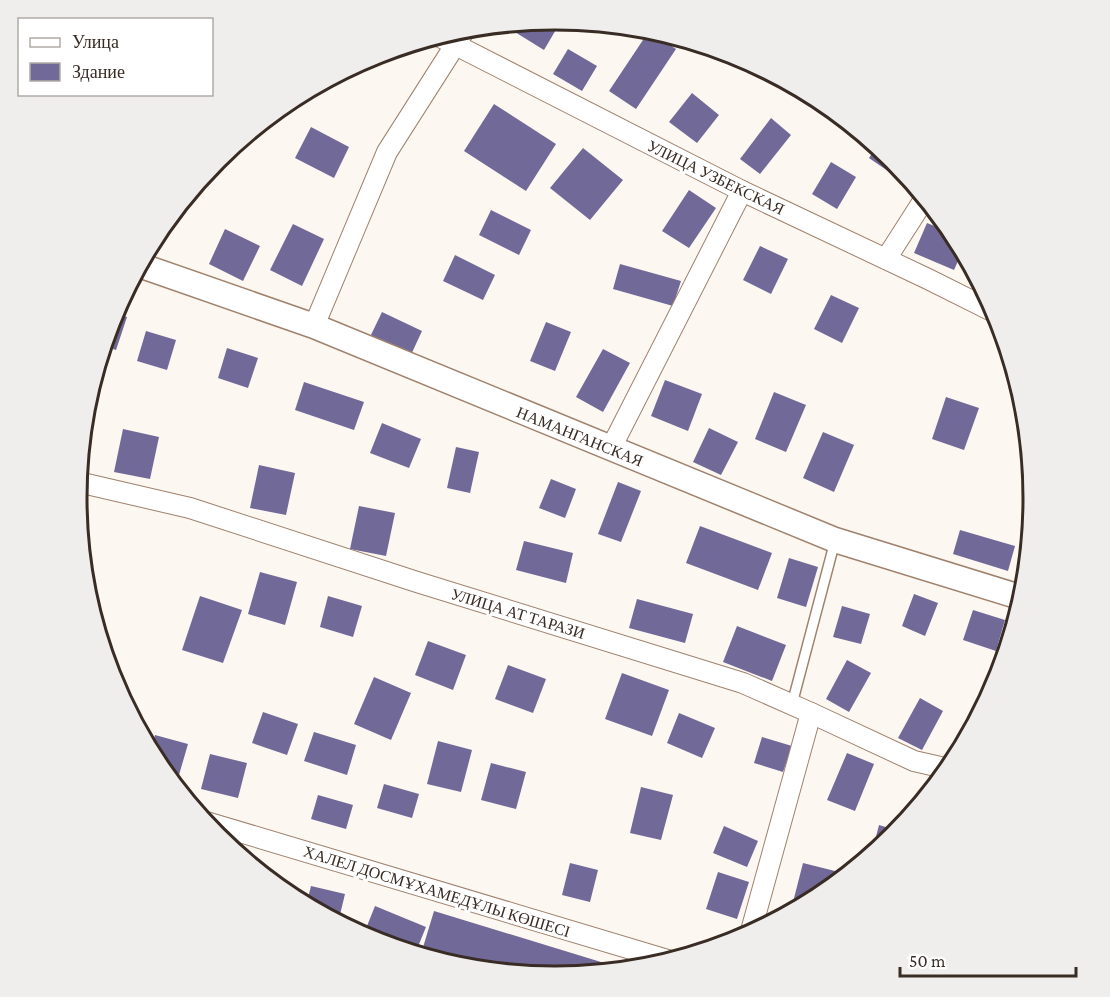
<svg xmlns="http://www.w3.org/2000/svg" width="1110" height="997" font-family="'Crimson Pro',serif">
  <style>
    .building { fill: #716a98 }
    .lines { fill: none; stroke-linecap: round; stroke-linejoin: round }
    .service-casing { stroke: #9f826d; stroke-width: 12 }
    .minor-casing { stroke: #9f826d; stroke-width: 22 }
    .tertiary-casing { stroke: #9f826d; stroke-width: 27 }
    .service { stroke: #fff; stroke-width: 9 }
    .minor { stroke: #fff; stroke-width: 20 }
    .tertiary { stroke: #fff; stroke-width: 24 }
    .labels { text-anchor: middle; stroke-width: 6; stroke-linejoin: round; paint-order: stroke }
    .street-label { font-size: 16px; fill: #392c24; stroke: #fff }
    .rim { fill: none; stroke: #392c24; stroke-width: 3 }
  </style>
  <rect width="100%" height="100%" fill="#fdf7f2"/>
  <g class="building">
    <path d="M545 20 557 28 544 50 510 29 513 24Z"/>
    <path d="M649 31 676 49 636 109 609 91Z"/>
    <path d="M568 49 597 66 582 91 553 74Z"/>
    <path d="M363 61 355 76 345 70Z"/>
    <path d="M692 93 719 115 697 143 669 122Z"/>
    <path d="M494 104 556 144 526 191 464 151Z"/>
    <path d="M771 118 791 135 760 174 740 159Z"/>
    <path d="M311 127 349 147 334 178 295 158Z"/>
    <path d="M877 146 894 160 914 184 911 187 869 158Z"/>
    <path d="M583 148 623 180 590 220 550 188Z"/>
    <path d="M831 162 856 177 837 209 812 194Z"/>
    <path d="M689 190 716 208 689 248 662 231Z"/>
    <path d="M491 210 531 230 519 255 479 235Z"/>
    <path d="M927 223 954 234 963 250 954 270 914 253Z"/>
    <path d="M293 224 324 239 302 286 270 270Z"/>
    <path d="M225 229 260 246 243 281 209 264Z"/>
    <path d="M760 246 788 259 771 294 743 280Z"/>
    <path d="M455 255 495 275 483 300 443 281Z"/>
    <path d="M620 264 681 281 673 306 613 289Z"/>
    <path d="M831 295 859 308 842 343 814 329Z"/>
    <path d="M382 312 422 331 410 357 370 337Z"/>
    <path d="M113 313 127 317 116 350 103 346Z"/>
    <path d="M546 322 571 332 555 371 530 361Z"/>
    <path d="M146 331 176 340 167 370 137 361Z"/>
    <path d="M227 348 258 358 248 388 218 378Z"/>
    <path d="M603 349 630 363 603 412 576 397Z"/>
    <path d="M665 380 702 394 688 431 651 416Z"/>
    <path d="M304 382 364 402 354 430 295 410Z"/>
    <path d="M774 392 806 405 786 452 755 439Z"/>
    <path d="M946 397 979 408 964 450 932 439Z"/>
    <path d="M382 423 421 439 409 468 370 453Z"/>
    <path d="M709 428 738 442 721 475 693 462Z"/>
    <path d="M123 429 159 437 150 479 114 472Z"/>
    <path d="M823 432 854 445 834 492 803 478Z"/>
    <path d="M456 447 479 452 470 493 447 488Z"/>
    <path d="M259 465 295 473 286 515 250 508Z"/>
    <path d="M551 479 576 489 565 518 539 508Z"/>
    <path d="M618 482 641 491 621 542 598 534Z"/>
    <path d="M359 506 395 513 386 556 350 549Z"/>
    <path d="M700 526 772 553 758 590 686 563Z"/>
    <path d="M960 530 1015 546 1008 571 953 554Z"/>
    <path d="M524 541 573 553 566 583 516 570Z"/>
    <path d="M80 542 87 543 83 562 82 561Z"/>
    <path d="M1027 556H1028L1026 575 1021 573Z"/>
    <path d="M789 558 818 567 806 607 777 598Z"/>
    <path d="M260 572 297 582 285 625 248 614Z"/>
    <path d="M914 594 938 603 925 636 902 626Z"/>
    <path d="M200 596 242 610 223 663 182 650Z"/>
    <path d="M328 596 362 606 353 637 320 627Z"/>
    <path d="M637 599 693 614 685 643 629 628Z"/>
    <path d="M842 606 870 614 861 644 833 637Z"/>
    <path d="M973 610 1005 620 996 651 963 640Z"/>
    <path d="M737 626 786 645 772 681 723 662Z"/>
    <path d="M428 641 466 655 453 690 415 675Z"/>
    <path d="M847 660 871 673 849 712 826 699Z"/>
    <path d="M508 665 546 679 533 713 495 699Z"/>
    <path d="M622 673 669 690 652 736 605 719Z"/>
    <path d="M374 677 411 693 391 740 354 724Z"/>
    <path d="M920 698 943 711 922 750 898 738Z"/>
    <path d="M263 712 298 724 287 755 252 743Z"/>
    <path d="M679 713 715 728 702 758 667 743Z"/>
    <path d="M314 732 356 745 347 775 304 761Z"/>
    <path d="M155 735 188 744 179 775 161 770 157 764 150 752Z"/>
    <path d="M762 737 792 746 783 772 754 763Z"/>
    <path d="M438 741 472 750 461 792 427 784Z"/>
    <path d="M847 753 874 764 855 811 827 800Z"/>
    <path d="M210 754 247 763 238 798 201 789Z"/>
    <path d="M491 763 526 772 516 809 481 800Z"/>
    <path d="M384 784 419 794 412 818 377 808Z"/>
    <path d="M641 787 673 795 661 840 630 833Z"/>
    <path d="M318 795 353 805 346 829 311 819Z"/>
    <path d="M879 825 899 831 893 837 871 856Z"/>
    <path d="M724 826 758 841 747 867 713 853Z"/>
    <path d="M570 863 598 870 590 902 562 895Z"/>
    <path d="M803 863 843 873 842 880 821 897 801 908 792 906Z"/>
    <path d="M718 872 749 882 737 919 706 909Z"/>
    <path d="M311 886 345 894 338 923 306 906Z"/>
    <path d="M375 906 426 927 415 954 371 941 363 936Z"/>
    <path d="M434 911 614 966 612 972 555 978 470 969 421 954Z"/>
  </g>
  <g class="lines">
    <g class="service-casing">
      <path id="service" d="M792 704 835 541"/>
    </g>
    <g class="minor-casing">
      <g id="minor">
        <path d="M438 36 742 191 928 279 996 313"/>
        <path d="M886 259 925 198"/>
        <path d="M314 326 387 152 466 28"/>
        <path d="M611 448 742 191"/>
        <path d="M78 482 190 508 417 582 743 683 811 713 914 761 949 769"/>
        <path d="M203 821 671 961"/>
        <path d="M746 937 751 931 811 713"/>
      </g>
    </g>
    <g class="tertiary-casing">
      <path id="tertiary" d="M139 265 314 326 835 540 1023 598"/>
    </g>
    <use href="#service" class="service"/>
    <use href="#minor" class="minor"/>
    <use href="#tertiary" class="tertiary"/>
  </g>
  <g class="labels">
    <g class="street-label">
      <text transform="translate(716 177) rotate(26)" y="6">УЛИЦА УЗБЕКСКАЯ</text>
      <text transform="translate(580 436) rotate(22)" y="6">НАМАНГАНСКАЯ</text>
      <text transform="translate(518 613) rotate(17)" y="6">УЛИЦА АТ ТАРАЗИ</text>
      <text transform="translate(437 891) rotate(17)" y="6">ХАЛЕЛ ДОСМҰХАМЕДҰЛЫ КӨШЕСІ</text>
    </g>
  </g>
  <path d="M0 0H1110V997H0ZM87 498a468 468 0 1 1 936 0a468 468 0 1 1-936 0Z" fill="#efeeed" fill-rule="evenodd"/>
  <path class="rim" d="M87 498a468 468 0 1 1 936 0a468 468 0 1 1-936 0Z"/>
  <rect x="18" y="18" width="195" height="78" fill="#ffffff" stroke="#b0aba7" stroke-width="1.5"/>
  <rect x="30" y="38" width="30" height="9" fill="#ffffff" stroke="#b0aba7" stroke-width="1.5"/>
  <text x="72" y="48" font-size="18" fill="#392c24">Улица</text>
  <rect x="30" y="63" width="30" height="18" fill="#716a98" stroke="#b0aba7" stroke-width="1.5"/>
  <text x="72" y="78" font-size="18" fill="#392c24">Здание</text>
  <path d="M900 967v9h176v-9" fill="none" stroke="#392c24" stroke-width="3"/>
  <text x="909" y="967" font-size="18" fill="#392c24" stroke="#ffffff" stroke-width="4.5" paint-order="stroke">50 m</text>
</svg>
